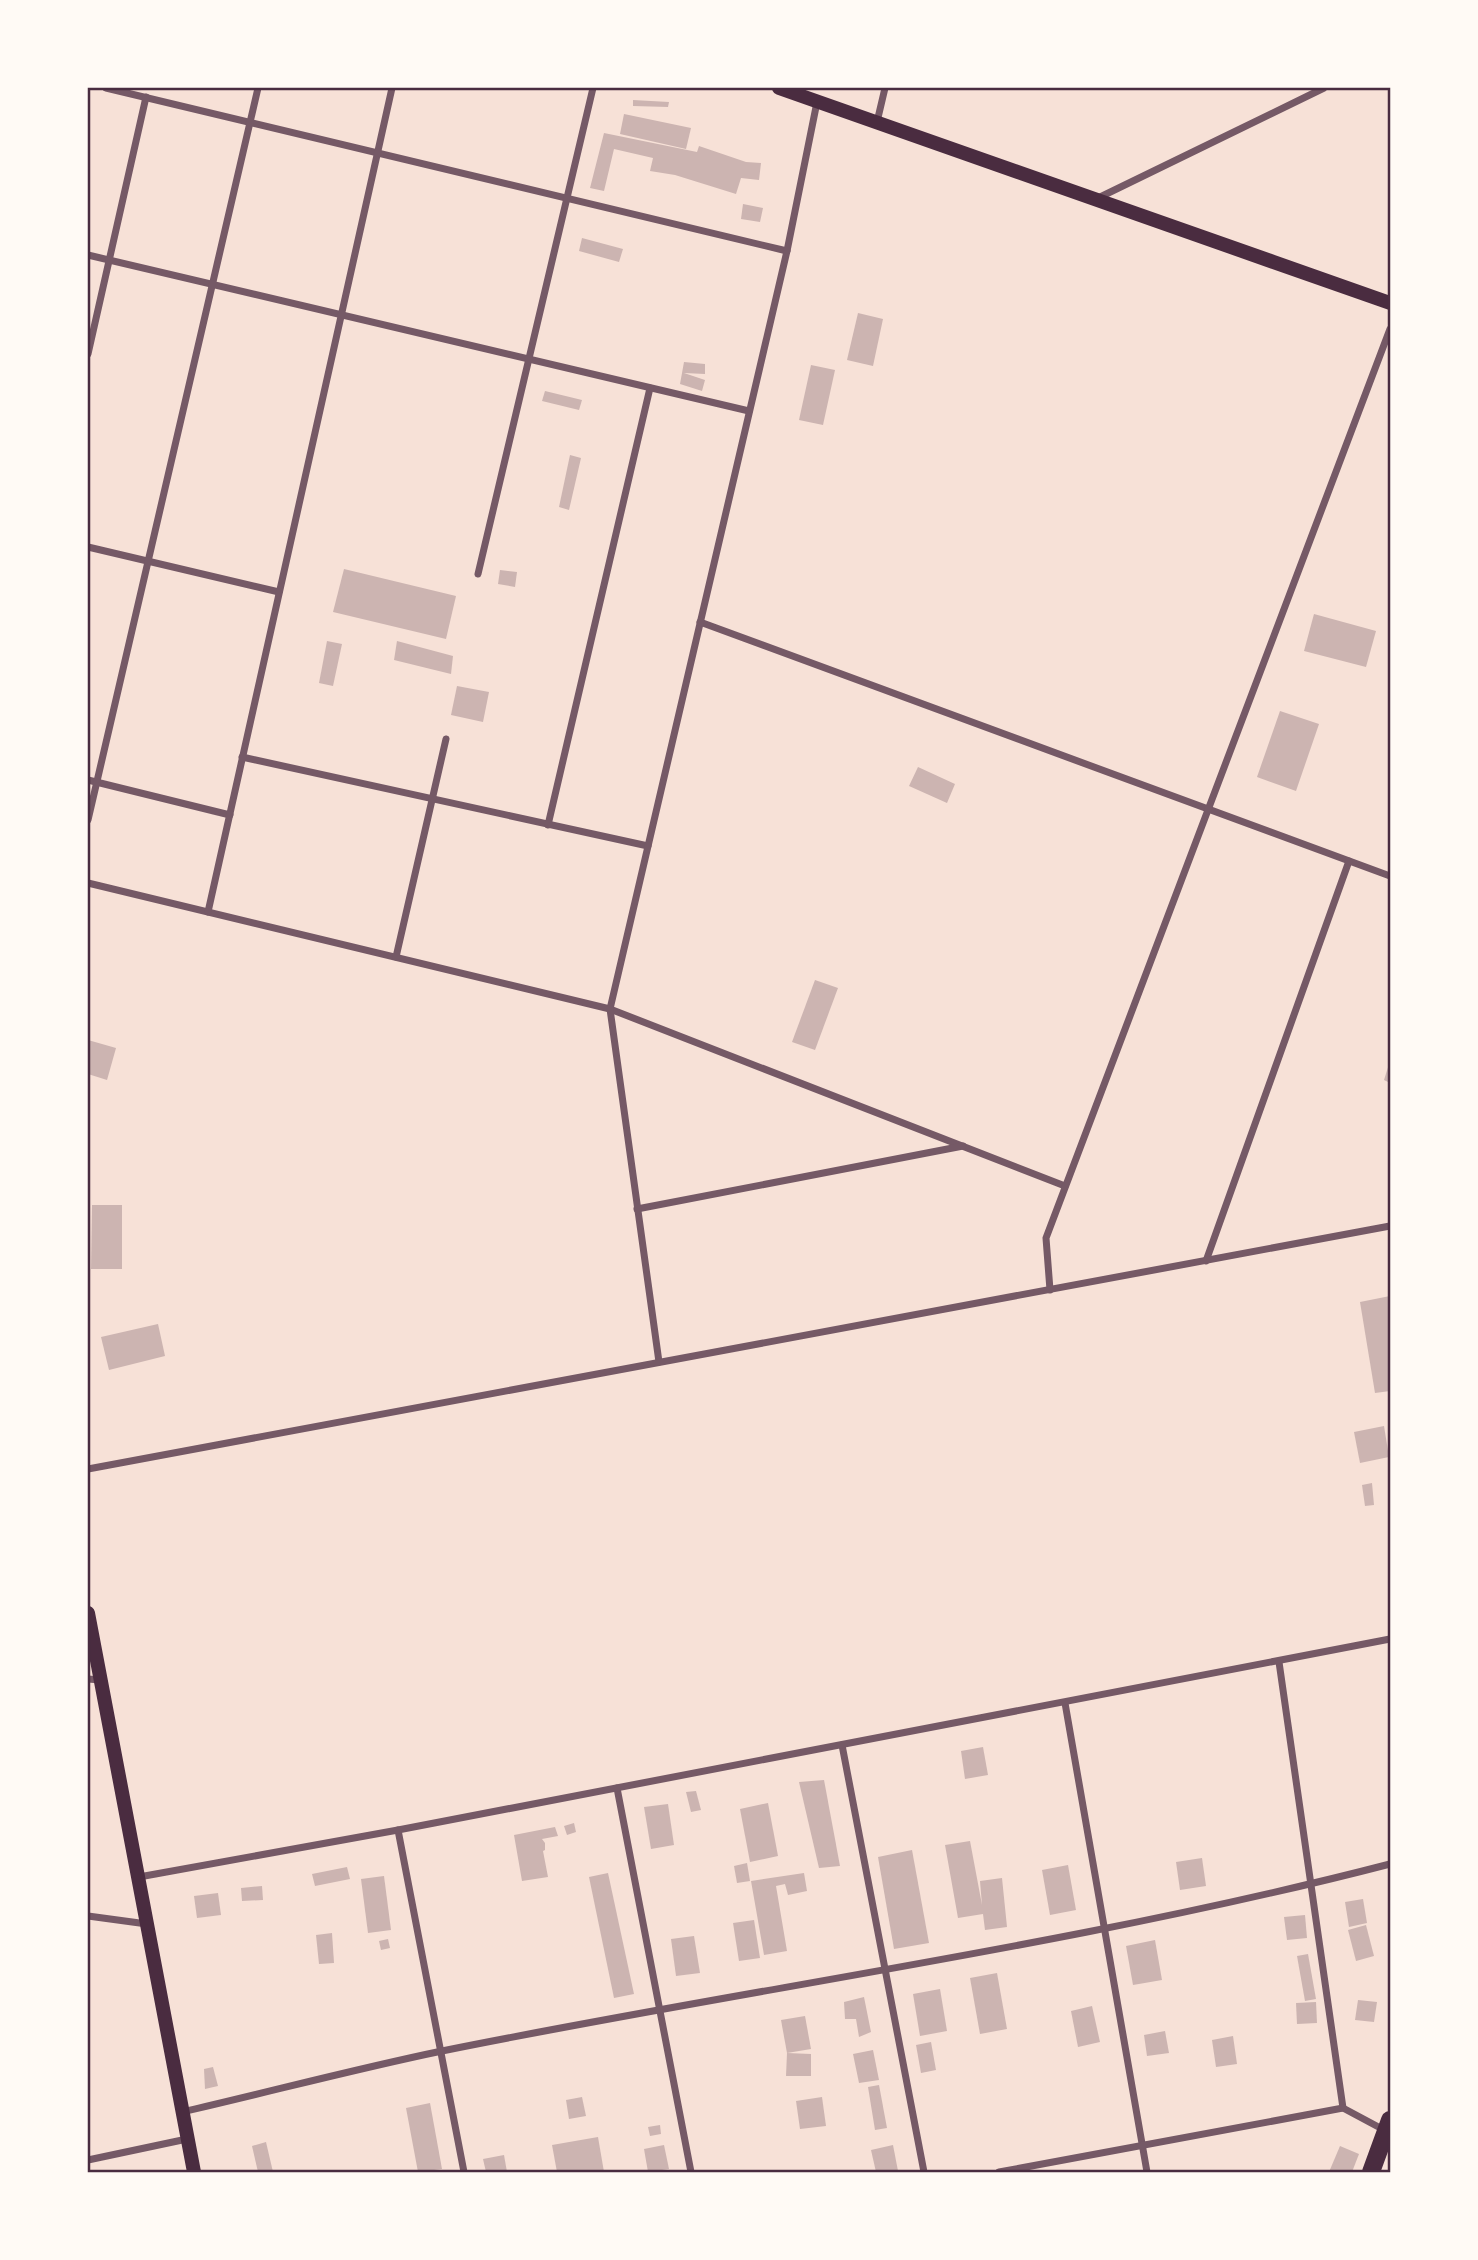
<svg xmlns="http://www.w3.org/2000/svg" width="1478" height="2260" font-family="Poppins,sans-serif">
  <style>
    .building { fill: #ccb4b1 }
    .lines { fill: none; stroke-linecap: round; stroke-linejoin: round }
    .minor { stroke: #755966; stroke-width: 7 }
    .secondary { stroke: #4a2c40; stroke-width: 14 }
    .primary { stroke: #4a2c40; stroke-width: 18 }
    .neatline { fill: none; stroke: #4a2c40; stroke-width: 2.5 }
  </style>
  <rect width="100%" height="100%" fill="#f7e1d7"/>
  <g class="building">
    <path d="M633 100 669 102 668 107 633 106Z"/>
    <path d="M624 114 691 128 686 149 620 134Z"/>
    <path d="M604 133 697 152 699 146 746 162 761 163 759 180 741 178 736 194 675 175 650 171 653 158 614 149 604 191 590 188Z"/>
    <path d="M743 204 763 208 760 222 741 219Z"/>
    <path d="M582 238 623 249 619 262 579 251Z"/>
    <path d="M858 313 883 319 873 366 847 360Z"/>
    <path d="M684 362 705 364V374L684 373 705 380 702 391 680 384Z"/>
    <path d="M811 365 835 370 823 425 799 420Z"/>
    <path d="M545 391 582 400 579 410 542 401Z"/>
    <path d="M570 455 581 458 569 510 559 507Z"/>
    <path d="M344 569 456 596 446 639 333 612Z"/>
    <path d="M500 570 517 572 515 587 498 584Z"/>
    <path d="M1314 614 1376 631 1366 667 1304 651Z"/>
    <path d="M327 641 342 644 333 686 319 683Z"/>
    <path d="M397 641 453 656 451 674 394 660Z"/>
    <path d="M457 686 489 692 483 722 451 715Z"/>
    <path d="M1280 711 1319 724 1296 791 1257 777Z"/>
    <path d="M918 767 955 784 947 803 909 786Z"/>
    <path d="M815 980 838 988 815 1050 792 1042Z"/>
    <path d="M88 1040 116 1048 107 1080 88 1074Z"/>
    <path d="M1390 1061V1083L1384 1080Z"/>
    <path d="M92 1205H122V1269H91Z"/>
    <path d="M1390 1296V1391L1375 1393 1360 1302Z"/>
    <path d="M158 1324 165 1356 109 1370 101 1337Z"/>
    <path d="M1384 1426 1389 1457 1360 1463 1354 1432Z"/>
    <path d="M1372 1483 1374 1505 1365 1506 1362 1485Z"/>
    <path d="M983 1747 988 1775 965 1779 961 1751Z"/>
    <path d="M824 1780 840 1866 819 1868 799 1782Z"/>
    <path d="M696 1791 701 1810 691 1812 686 1792Z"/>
    <path d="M768 1803 778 1856 750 1862 740 1809Z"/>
    <path d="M668 1804 674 1845 651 1849 644 1807Z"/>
    <path d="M574 1823 576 1832 567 1835 564 1826Z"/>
    <path d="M555 1827 558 1836 542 1839 545 1843V1850L543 1851 548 1877 522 1881 514 1835Z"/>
    <path d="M970 1841 982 1905 980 1881 1002 1878 1007 1927 985 1930 983 1914 958 1918 945 1845Z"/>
    <path d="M912 1850 929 1943 894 1949 878 1857Z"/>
    <path d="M1202 1858 1206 1886 1180 1890 1176 1862Z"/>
    <path d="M747 1863 750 1881 737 1883 734 1866Z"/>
    <path d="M1068 1865 1076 1910 1050 1915 1042 1870Z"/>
    <path d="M347 1867 350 1879 315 1886 312 1874Z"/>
    <path d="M608 1873 634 1994 614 1998 589 1877Z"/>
    <path d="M804 1873 807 1891 788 1895 785 1884 776 1886 787 1951 764 1955 751 1881Z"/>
    <path d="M384 1876 391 1930 368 1933 361 1879Z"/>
    <path d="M262 1886 263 1900 242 1901 241 1888Z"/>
    <path d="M218 1893 221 1915 197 1918 194 1896Z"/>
    <path d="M1363 1899 1367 1923 1349 1927 1345 1902Z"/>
    <path d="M1305 1915 1307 1938 1287 1940 1284 1917Z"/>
    <path d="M754 1920 760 1958 739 1961 733 1923Z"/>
    <path d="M1366 1925 1374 1956 1356 1961 1348 1930Z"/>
    <path d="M332 1933 334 1963 319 1964 316 1935Z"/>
    <path d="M694 1936 700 1973 676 1976 671 1939Z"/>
    <path d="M388 1939 390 1948 381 1950 379 1941Z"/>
    <path d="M1155 1940 1162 1980 1133 1985 1126 1946Z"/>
    <path d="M1308 1954 1316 1999 1305 2001 1297 1956Z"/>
    <path d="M997 1973 1007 2029 980 2034 970 1978Z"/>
    <path d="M940 1989 947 2031 920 2036 913 1994Z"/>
    <path d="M864 1997 871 2032 859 2037 856 2019H845L844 2002Z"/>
    <path d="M1358 2000 1377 2002 1374 2022 1355 2020Z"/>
    <path d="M1316 2002 1317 2023 1297 2024 1296 2003Z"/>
    <path d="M1092 2006 1100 2042 1078 2047 1071 2011Z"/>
    <path d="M805 2016 811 2049 787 2053 781 2020Z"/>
    <path d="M1165 2031 1169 2053 1147 2056 1144 2035Z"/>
    <path d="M1233 2036 1237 2064 1216 2067 1212 2040Z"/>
    <path d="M931 2042 936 2070 921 2073 916 2045Z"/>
    <path d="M873 2050 879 2080 859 2083 853 2054Z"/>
    <path d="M787 2053 811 2054V2076H786Z"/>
    <path d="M213 2067 218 2086 205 2089 204 2069Z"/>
    <path d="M879 2085 887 2128 875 2130 868 2087Z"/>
    <path d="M582 2097 586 2116 569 2119 566 2100Z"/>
    <path d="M822 2097 826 2126 800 2129 796 2101Z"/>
    <path d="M430 2103 442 2169 418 2172 406 2108Z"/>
    <path d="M660 2125 661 2134 650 2136 648 2127Z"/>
    <path d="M598 2137 604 2172H557L552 2145Z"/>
    <path d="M266 2142 273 2172H258L252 2146Z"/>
    <path d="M664 2145 669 2169 648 2172 644 2149Z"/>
    <path d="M893 2145 898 2171 876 2172 871 2150Z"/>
    <path d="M1340 2146 1359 2154 1352 2172H1329Z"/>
    <path d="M504 2155 507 2172H486L483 2159Z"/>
  </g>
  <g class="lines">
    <g class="minor">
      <path d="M106 88 787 251"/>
      <path d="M877 122 885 88"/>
      <path d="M1096 199 1324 88"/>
      <path d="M88 255 749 411"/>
      <path d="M88 354 146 97"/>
      <path d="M88 547 279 592"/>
      <path d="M478 574 593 88"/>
      <path d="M700 622 1390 876"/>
      <path d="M242 757 648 846"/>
      <path d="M88 780 230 815"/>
      <path d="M88 820 258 88"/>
      <path d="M548 825 650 388"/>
      <path d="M88 883 610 1009 1065 1186"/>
      <path d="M208 912 392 88"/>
      <path d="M396 957 446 739"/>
      <path d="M637 1209 963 1146"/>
      <path d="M1206 1261 1349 861"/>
      <path d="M1050 1290 1046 1238 1390 329"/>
      <path d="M659 1362 610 1009 787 251 817 102"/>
      <path d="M88 1469 1390 1226"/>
      <path d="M1279 1662 1343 2108"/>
      <path d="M88 1679 100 1680"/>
      <path d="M1065 1703 1147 2172"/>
      <path d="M842 1745 924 2172"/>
      <path d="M617 1788 691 2172"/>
      <path d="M398 1830 464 2172"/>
      <path d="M139 1877 398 1830 1390 1639"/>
      <path d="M88 1916 147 1924"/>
      <path d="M182 2112C269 2092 355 2069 442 2051 758 1987 1078 1945 1390 1864"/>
      <path d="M88 2160 187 2139"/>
      <path d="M999 2172 1343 2108 1386 2131"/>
    </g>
    <g class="secondary">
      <path d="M779 88 1390 303"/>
      <path d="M88 1613 194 2172"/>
    </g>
    <path class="primary" d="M1371 2172 1390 2120"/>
  </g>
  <rect width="1478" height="2260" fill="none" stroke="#fffaf5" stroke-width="178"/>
  <rect x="89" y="89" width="1300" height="2082" class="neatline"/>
</svg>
